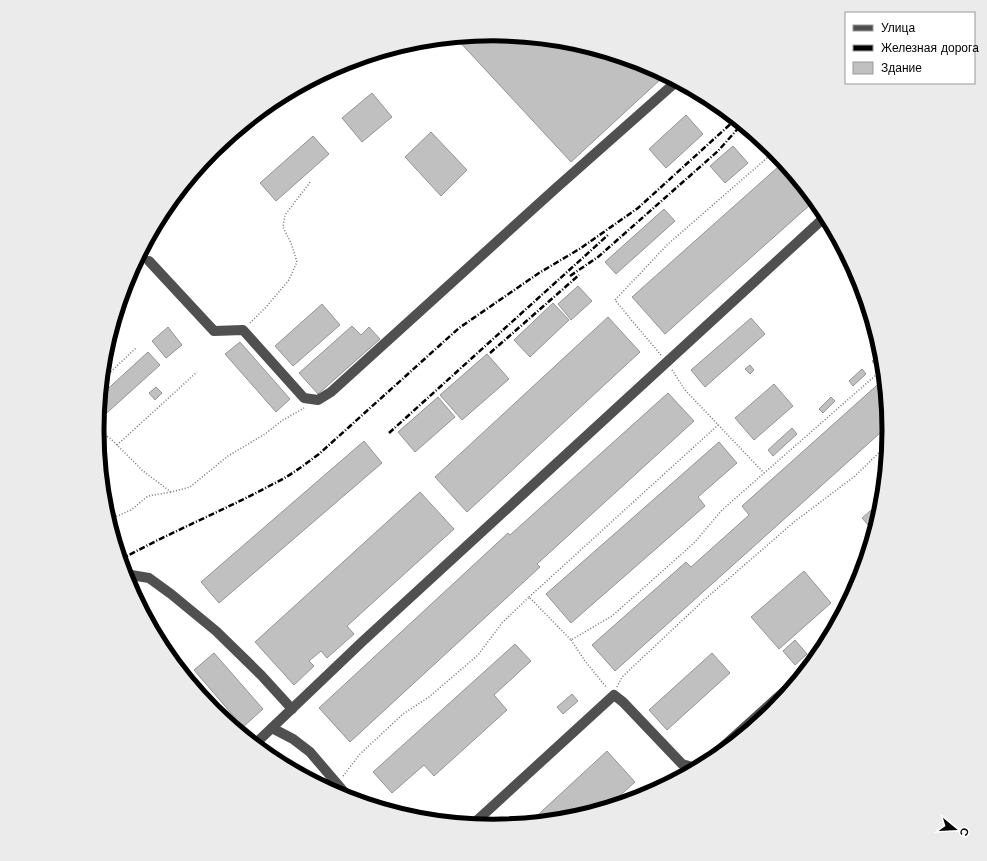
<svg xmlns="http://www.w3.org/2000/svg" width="987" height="861" font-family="'Work Sans',sans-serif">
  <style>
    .building { fill: #c0c0c0; stroke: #949494 }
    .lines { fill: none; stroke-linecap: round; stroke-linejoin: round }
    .path { stroke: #727272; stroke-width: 1.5; stroke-dasharray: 1 2; stroke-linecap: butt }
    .minor { stroke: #505050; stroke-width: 10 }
    .rail { stroke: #000; stroke-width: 2.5; stroke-dasharray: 6 2 1 2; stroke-linecap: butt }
    .rim { fill: none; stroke: #000; stroke-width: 5 }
  </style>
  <rect width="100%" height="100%" fill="#fff"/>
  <g class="building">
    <path d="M494 34 571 42 645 64 652 68 662 78 571 162 456 38Z"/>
    <path d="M372 93 392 117 362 142 342 118Z"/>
    <path d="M686 115 703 134 666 168 649 149Z"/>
    <path d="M431 132 467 170 441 196 405 157Z"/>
    <path d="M313 136 329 154 276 201 260 183Z"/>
    <path d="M733 146 748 163 725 183 710 166Z"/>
    <path d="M778 167 811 204 665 334 632 297Z"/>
    <path d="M664 209 675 221 616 274 605 262Z"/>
    <path d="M578 286 592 301 571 320 558 304Z"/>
    <path d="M553 303 569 320 530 357 514 340Z"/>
    <path d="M322 304 340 325 293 366 275 346Z"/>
    <path d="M608 317 640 352 467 512 435 477Z"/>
    <path d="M751 318 765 334 705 387 691 370Z"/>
    <path d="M352 326 361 335 369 327 380 339 318 394 299 373Z"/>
    <path d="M168 327 182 345 166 358 152 341Z"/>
    <path d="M240 342 290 399 276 412 225 354Z"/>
    <path d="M148 352 160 365 99 420 101 395Z"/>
    <path d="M882 353 883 358 875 365 872 361Z"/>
    <path d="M487 354 509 379 462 420 440 395Z"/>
    <path d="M750 365 754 370 750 374 745 369Z"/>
    <path d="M862 369 866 374 853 386 849 381Z"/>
    <path d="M885 378 889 425 615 671 592 645 686 562 691 567 749 515 742 506Z"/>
    <path d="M774 384 793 406 754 440 735 418Z"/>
    <path d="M156 387 162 393 155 400 149 393Z"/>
    <path d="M668 393 694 421 537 564 540 567 350 742 319 708 508 533 510 535Z"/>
    <path d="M438 397 455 417 415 452 398 432Z"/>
    <path d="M831 397 835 401 823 413 819 409Z"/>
    <path d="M792 428 797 434 773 456 768 450Z"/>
    <path d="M364 441 382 463 219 603 201 582Z"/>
    <path d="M719 442 737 463 698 497 705 506 571 623 546 594Z"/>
    <path d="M420 492 454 529 347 626 354 634 327 658 321 651 309 661 314 666 294 685 255 642Z"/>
    <path d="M883 500 882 508 875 533 862 518Z"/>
    <path d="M804 571 831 603 779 649 751 617Z"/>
    <path d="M795 640 807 654 795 665 783 651Z"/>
    <path d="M515 644 531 661 494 695 507 710 434 776 424 765 392 793 373 772Z"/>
    <path d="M214 653 263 709 243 727 194 670Z"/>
    <path d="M712 653 730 673 667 730 649 710Z"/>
    <path d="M572 694 578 701 563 714 557 707Z"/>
    <path d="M607 751 635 782 605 809 571 819 528 824Z"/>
  </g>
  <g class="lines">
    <g class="path">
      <path d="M250 323 266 307 289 280 297 262 291 243 283 227 285 215 311 181"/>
      <path d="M661 355 633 322 615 300 668 244 775 151"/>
      <path d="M672 370 685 390 764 473"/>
      <path d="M102 380 137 347"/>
      <path d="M97 430 111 439 143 471 171 492 190 487 228 456 265 434 283 420 304 408"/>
      <path d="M117 445 197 372"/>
      <path d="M108 520 131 510 148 496 171 492"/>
      <path d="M529 597 718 425"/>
      <path d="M571 640 585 661 607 688"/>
      <path d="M617 687 622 677 704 600 794 522 855 476 889 443"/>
      <path d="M343 776 360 754 403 714 429 697 478 655 502 623 529 597 571 640 612 616 694 543 722 510 884 368"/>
    </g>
    <g class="minor">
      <path d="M149 261 214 331 243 330 304 398 318 400 331 392 555 189 677 81"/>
      <path d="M125 574 149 578 171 594 216 631 261 675 292 709"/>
      <path d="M272 728 293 739 310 752 351 800"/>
      <path d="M254 745 363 641 826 216"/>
      <path d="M472 825 614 695 623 702 682 764 696 768 705 763 807 671"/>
    </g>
    <g class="rail">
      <path d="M570 276 598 257 718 151 742 124"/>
      <path d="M490 353 579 275"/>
      <path d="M389 433 608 235"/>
      <path d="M120 560C170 532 223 511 273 484 290 476 304 465 319 454L459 328 539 273 581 248 638 208 736 119"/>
    </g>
  </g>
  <path d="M0 0H987V861H0ZM104 430a389 389 0 1 1 778 0a389 389 0 1 1-778 0Z" fill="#ebebeb" fill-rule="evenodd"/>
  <path class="rim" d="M104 430a389 389 0 1 1 778 0a389 389 0 1 1-778 0Z"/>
  <rect x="845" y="12" width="130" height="72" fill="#ffffff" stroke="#999999"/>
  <rect x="853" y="25" width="20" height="6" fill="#505050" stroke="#999999"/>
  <text x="881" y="32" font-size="12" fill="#000000">Улица</text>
  <rect x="853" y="45" width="20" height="6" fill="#000000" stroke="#999999"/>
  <text x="881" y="52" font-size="12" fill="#000000">Железная дорога</text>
  <rect x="853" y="62" width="20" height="12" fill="#c0c0c0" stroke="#999999"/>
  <text x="881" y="72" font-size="12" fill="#000000">Здание</text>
  <g transform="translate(955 829) rotate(108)" stroke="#ffffff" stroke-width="3" paint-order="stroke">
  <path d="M0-3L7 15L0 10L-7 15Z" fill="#000000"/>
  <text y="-6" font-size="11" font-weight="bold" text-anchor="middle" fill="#000000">С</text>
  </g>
</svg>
